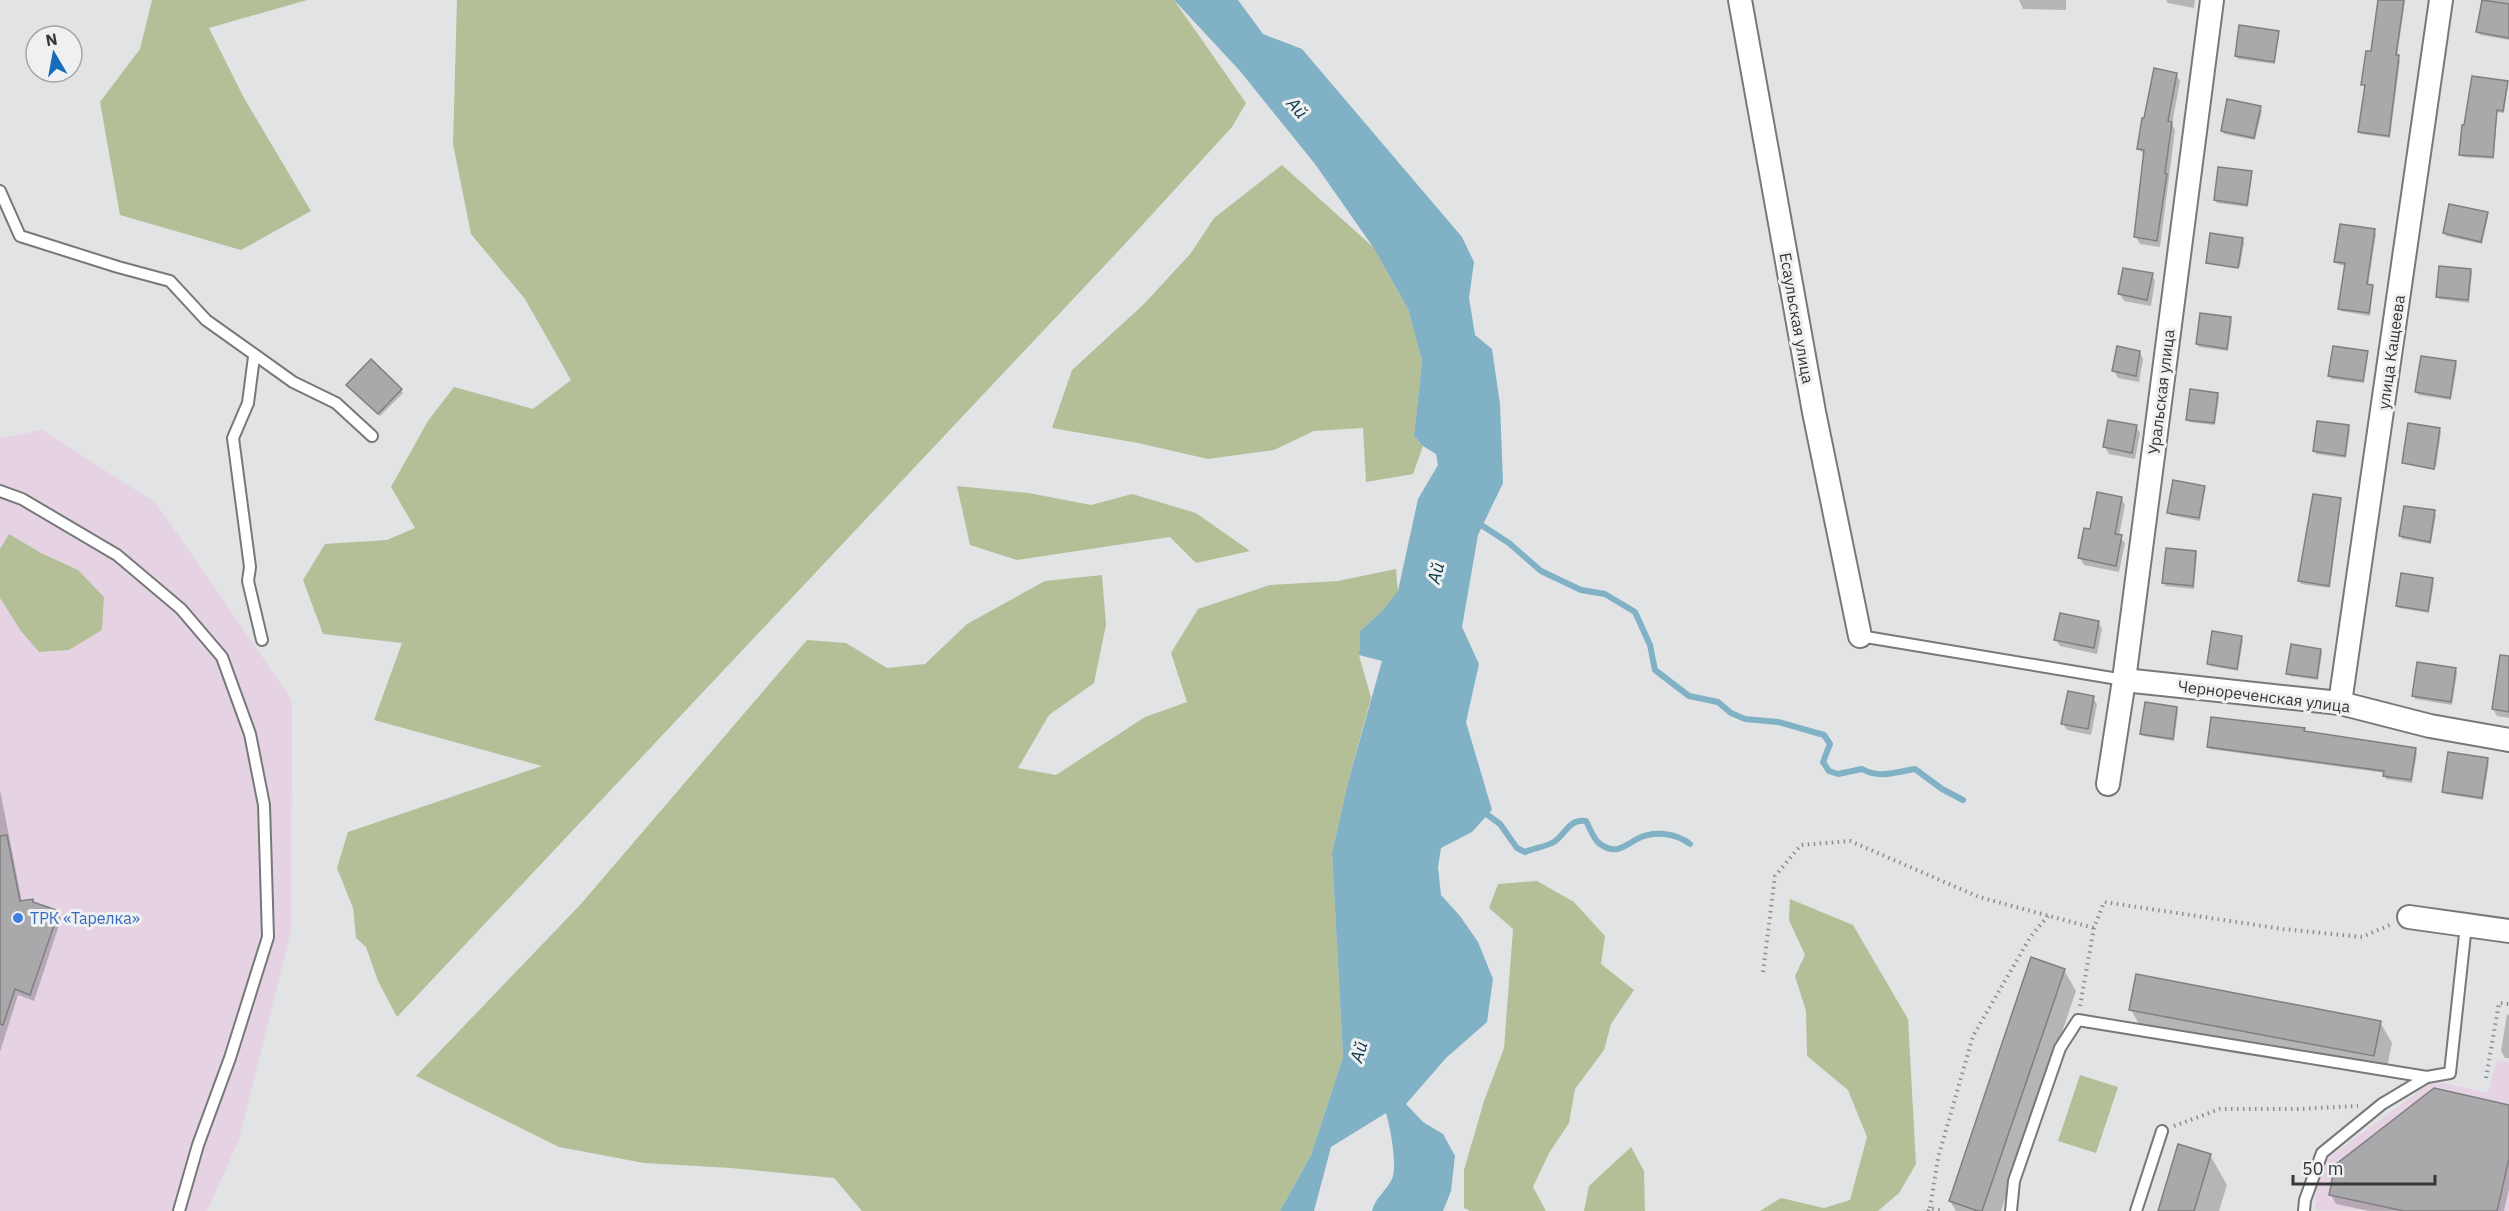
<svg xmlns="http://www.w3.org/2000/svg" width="2509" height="1211" font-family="'IBM Plex Sans',sans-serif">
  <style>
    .commercial { fill: #e5d3e3 }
    .green { fill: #b4bf97 }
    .water { fill: #80b1c4 }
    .shadow { fill: #0003 }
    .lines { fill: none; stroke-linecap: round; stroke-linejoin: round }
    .stream { stroke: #80b1c4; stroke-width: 6 }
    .building { fill: #a9a9ab; stroke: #7f7f81; stroke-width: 1.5 }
    .lane-casing { stroke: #77787a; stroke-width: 14 }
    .street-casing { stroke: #77787a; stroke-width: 26 }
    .path { stroke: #8d8e90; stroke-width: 4; stroke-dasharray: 1.5 4.5; stroke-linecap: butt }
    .lane { stroke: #fff; stroke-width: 10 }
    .street { stroke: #fff; stroke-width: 22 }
    .shop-dot { fill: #3f7fe0; stroke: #eff0f2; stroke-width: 2 }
    .labels { text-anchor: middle; stroke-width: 6; stroke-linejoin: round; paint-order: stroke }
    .street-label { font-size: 16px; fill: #363738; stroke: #eff0f2 }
    .shop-label { font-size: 16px; fill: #366cbe; stroke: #eff0f2; text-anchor: start }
    .water-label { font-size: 18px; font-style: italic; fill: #0f3b4a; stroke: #eff0f2 }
  </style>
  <rect width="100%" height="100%" fill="#e2e3e5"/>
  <g class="commercial">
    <path d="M42 430 156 503 292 700 291 930 238 1142 207 1211H0V438Z"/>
    <path d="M2497 1060 2509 1062V1211L2315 1210 2316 1189 2327 1159 2433 1081 2488 1093Z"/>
  </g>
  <g class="green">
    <path d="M152 0H307L209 28 244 98 311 211 241 250 120 215 100 102 140 49Z"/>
    <path d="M457 0H1174L1246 103 1232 127 1124 245 397 1017 378 981 366 947 356 938 353 908 337 868 348 832 542 766 374 720 402 643 323 634 303 580 325 544 387 540 415 528 391 487 428 421 454 387 533 409 571 380 525 299 471 234 453 144Z"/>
    <path d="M1282 165 1373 247 1408 309 1422 361 1414 436 1423 446 1413 474 1366 482 1363 428 1314 431 1274 450 1208 459 1138 443 1052 428 1072 370 1144 304 1191 253 1214 218Z"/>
    <path d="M957 486 1029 493 1091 505 1132 494 1196 513 1250 551 1196 563 1170 537 1017 560 970 545Z"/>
    <path d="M9 534 41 553 78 570 104 597 102 630 69 650 39 652 21 631 0 598V549Z"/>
    <path d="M1396 569 1398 592 1382 611 1360 631 1359 655 1371 698 1348 782 1332 853 1343 1057 1311 1155 1280 1211H862L834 1178 731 1168 644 1163 559 1147 416 1076 580 905 807 640 846 643 887 668 925 664 967 624 1045 581 1102 575 1106 625 1094 683 1049 715 1018 768 1056 775 1145 717 1187 702 1171 653 1198 609 1270 585 1338 581Z"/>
    <path d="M1537 881 1574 902 1605 936 1601 964 1634 990 1611 1024 1604 1050 1575 1089 1569 1123 1549 1153 1533 1187 1546 1211H1470L1464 1208V1170L1484 1101 1504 1048 1513 929 1489 908 1498 884Z"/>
    <path d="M1790 899 1853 925 1908 1019 1916 1164 1899 1193 1878 1211H1760L1781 1198 1824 1208 1850 1200 1867 1137 1848 1090 1807 1056 1806 1011 1795 976 1805 955 1789 920Z"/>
    <path d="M2080 1075 2118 1087 2096 1153 2058 1141Z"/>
    <path d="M1631 1147 1644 1171 1645 1211H1584L1589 1186Z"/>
  </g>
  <path class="water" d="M1174 0H1238L1263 34 1302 49 1462 237 1474 262 1469 298 1475 335 1492 349 1500 404 1503 483 1478 535 1462 627 1479 664 1466 722 1492 810 1472 832 1441 848 1438 867 1441 895 1460 916 1478 942 1493 979 1487 1022 1446 1058 1406 1104 1423 1122 1443 1134 1455 1156 1451 1191 1443 1211H1372C1375 1198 1386 1191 1392 1179 1398 1166 1390 1127 1386 1113L1331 1147 1314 1211H1280L1311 1155 1343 1057 1332 853 1348 782 1382 661 1359 655 1360 631 1382 611 1398 591 1418 499 1438 465 1436 454 1423 446 1414 436 1422 361 1408 309 1373 247 1315 164 1240 71Z"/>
  <g class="shadow">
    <path d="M2019 0H2066V10L2023 9Z"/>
    <path d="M2166 0H2195L2194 8 2168 3Z"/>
    <path d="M2380 0 2405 1 2397 57 2400 60 2390 138 2361 134 2360 131 2366 87 2363 84 2372 53Z"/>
    <path d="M2484 0H2509V40L2480 35 2478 32Z"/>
    <path d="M2278 32 2279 35 2275 64 2238 59 2236 56Z"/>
    <path d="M2176 74 2180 81 2172 124 2175 130 2160 247 2140 244 2136 237 2145 156 2139 149Z"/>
    <path d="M2507 83 2508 85 2504 113 2497 112 2494 159 2463 157 2461 154Z"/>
    <path d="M2260 108 2262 111 2255 140 2224 134 2222 131Z"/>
    <path d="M2251 173 2252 176 2248 207 2217 203 2215 200Z"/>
    <path d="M2487 214 2488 217 2482 244 2446 236 2444 233Z"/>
    <path d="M2374 231 2376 234 2368 286 2373 290 2370 316 2341 311 2339 309 2346 266 2337 264 2336 262Z"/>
    <path d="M2242 240 2244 242 2240 267 2207 262Z"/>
    <path d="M2470 270 2472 273 2469 303 2439 299 2438 297Z"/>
    <path d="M2152 274 2155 281 2151 306 2124 301 2120 294Z"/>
    <path d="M2230 318 2232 321 2228 351 2199 347 2197 344Z"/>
    <path d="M2140 352 2143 359 2139 382 2118 378 2114 371Z"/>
    <path d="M2367 353 2368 355 2364 383 2331 379 2330 376Z"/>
    <path d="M2455 363 2457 365 2451 400 2418 395 2416 392Z"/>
    <path d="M350 388 401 390 403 393 380 416Z"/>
    <path d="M2217 394 2219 397 2215 425 2189 422 2188 419Z"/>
    <path d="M2318 422 2348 427 2350 430 2346 458 2316 454 2314 451Z"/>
    <path d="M2136 427 2140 433 2135 459 2109 454 2105 447Z"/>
    <path d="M2439 429 2441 432 2436 467 2403 462Z"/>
    <path d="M2204 487 2205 490 2200 521 2170 515 2169 512Z"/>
    <path d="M2121 498 2125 505 2119 536 2125 543 2119 572 2084 565 2080 558 2091 531Z"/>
    <path d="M2340 499 2341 502 2330 588 2301 584 2299 581Z"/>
    <path d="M2434 512 2436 515 2431 544 2402 539 2401 536Z"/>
    <path d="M2195 552 2197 555 2194 589 2165 586 2164 583Z"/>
    <path d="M2432 580 2434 583 2429 613 2399 608 2397 606Z"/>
    <path d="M2098 622 2102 629 2097 654 2060 646 2056 640Z"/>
    <path d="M2241 638 2243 640 2238 671 2210 666 2209 664Z"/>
    <path d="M2320 650 2322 653 2318 680 2290 676 2288 673Z"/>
    <path d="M2456 670 2457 673 2452 705 2415 699 2414 696Z"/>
    <path d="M2509 683V718L2497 716 2493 709Z"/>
    <path d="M2093 698 2097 704 2091 735 2067 730 2063 724Z"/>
    <path d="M2177 708 2178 711 2174 741 2143 736 2142 734Z"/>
    <path d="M2304 730 2306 733 2415 750 2417 753 2412 783 2386 779 2385 773 2210 749 2208 746Z"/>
    <path d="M2487 759 2489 762 2483 800 2445 794 2443 791Z"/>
    <path d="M0 790 22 902 58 912 61 919 34 1001 18 995 0 1052Z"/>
    <path d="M2064 970 2076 991 2001 1211H1956L1950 1201Z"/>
    <path d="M2131 1010 2380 1022 2392 1043 2385 1077 2143 1031Z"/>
    <path d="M2507 1014 2509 1015V1058H2505L2501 1051Z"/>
    <path d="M2509 1107V1189L2504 1211H2369L2336 1204 2331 1195Z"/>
    <path d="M2210 1155 2227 1185 2219 1211H2160Z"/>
  </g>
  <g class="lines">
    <g class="stream">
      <path d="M1475 521 1509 543 1541 571 1581 590 1605 594 1635 612 1650 645 1655 670 1689 696 1718 702 1731 713 1745 719 1778 722 1824 735 1830 744 1823 762 1829 771 1838 774 1862 769C1879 779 1897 772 1915 769L1942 789 1963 800"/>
      <path d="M1481 810 1500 824 1517 848 1525 852C1534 848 1545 847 1554 842 1566 834 1568 819 1586 821 1590 828 1593 839 1600 844 1616 855 1623 847 1637 839 1653 830 1676 833 1690 844"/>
    </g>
  </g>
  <g class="building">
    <path d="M2378 0H2404L2396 55H2399L2389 136 2358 132 2365 85H2361L2366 51H2371Z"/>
    <path d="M2482 0 2509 4V38L2476 32Z"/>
    <path d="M2239 25 2279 31 2274 62 2235 56Z"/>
    <path d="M2154 68 2177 73 2168 121 2172 122 2165 173 2167 174 2157 241 2134 237 2144 150 2137 149 2142 118H2144Z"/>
    <path d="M2472 76 2508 81 2503 111 2497 110 2493 157 2459 155 2462 125H2464Z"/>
    <path d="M2227 99 2261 106 2254 138 2221 131Z"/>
    <path d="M2218 167 2252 171 2247 205 2214 200Z"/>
    <path d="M2449 204 2488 212 2481 242 2443 233Z"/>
    <path d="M2340 224 2375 229 2367 284 2373 285 2369 313 2338 309 2345 263 2334 262Z"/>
    <path d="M2210 233 2243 238 2238 268 2206 263Z"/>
    <path d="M2439 266 2471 269 2468 300 2436 297Z"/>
    <path d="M2123 268 2153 273 2147 300 2118 294Z"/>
    <path d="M2200 313 2231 317 2227 349 2196 344Z"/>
    <path d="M2117 346 2140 351 2136 376 2112 371Z"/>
    <path d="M2333 346 2368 351 2363 381 2328 376Z"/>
    <path d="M2421 356 2456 361 2450 398 2415 392Z"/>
    <path d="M371 359 402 389 378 414 346 385Z"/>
    <path d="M2190 389 2218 393 2214 423 2186 420Z"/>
    <path d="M2108 420 2137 425 2132 453 2103 447Z"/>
    <path d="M2317 421 2349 425 2345 456 2313 451Z"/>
    <path d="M2408 423 2440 428 2434 469 2402 463Z"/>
    <path d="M2173 480 2205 486 2199 518 2167 513Z"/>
    <path d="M2097 492 2122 497 2115 534 2122 535 2116 566 2078 558 2084 528 2090 529Z"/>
    <path d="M2313 494 2341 498 2329 586 2298 581Z"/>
    <path d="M2404 506 2435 510 2430 542 2399 536Z"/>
    <path d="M2166 548 2196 551 2193 586 2162 583Z"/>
    <path d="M2401 573 2433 578 2428 611 2396 606Z"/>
    <path d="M2060 613 2099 621 2094 648 2054 640Z"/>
    <path d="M2212 631 2242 636 2237 669 2207 664Z"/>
    <path d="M2291 644 2321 649 2317 678 2286 674Z"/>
    <path d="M2500 655 2509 656V712L2492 709Z"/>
    <path d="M2417 662 2456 668 2451 702 2412 696Z"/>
    <path d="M2068 691 2094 696 2088 729 2061 724Z"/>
    <path d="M2145 702 2177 707 2173 739 2140 734Z"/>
    <path d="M2211 717 2305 728 2304 731 2416 748 2411 780 2383 776 2384 771 2207 747Z"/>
    <path d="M2448 752 2488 758 2482 798 2442 792Z"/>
    <path d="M7 835 20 901 33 899V902L59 911 30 995 15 989 3 1025 0 1024V836Z"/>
    <path d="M2031 957 2065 969 1982 1211H1978L1949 1201Z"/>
    <path d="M2136 974 2381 1021 2374 1056 2129 1010Z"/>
    <path d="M2434 1088 2509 1105V1159L2497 1211H2404L2329 1195 2335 1165Z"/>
    <path d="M2178 1144 2211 1154 2194 1211H2158Z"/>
  </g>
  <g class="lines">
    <g class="lane-casing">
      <g id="lane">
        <path d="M0 191 20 236 118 267 170 281 206 320 293 382 336 403 372 436"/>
        <path d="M254 357 248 403 233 438 250 567 248 581 262 640"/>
        <path d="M0 491 22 499 117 555 181 609 222 657 250 734 264 805 268 937 230 1058 198 1145 179 1211"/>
        <path d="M1860 636 2124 680"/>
        <path d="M2011 1211 2014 1181 2060 1048 2078 1020 2427 1077 2450 1073 2466 925"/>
        <path d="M2136 1211 2162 1131"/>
        <path d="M2304 1211 2305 1200 2322 1153 2382 1104 2427 1077"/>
      </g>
    </g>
    <g class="street-casing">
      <g id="street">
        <path d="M1740 0 1814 412 1860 636"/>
        <path d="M2124 680 2340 703 2430 726 2509 740"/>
        <path d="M2340 703 2441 0"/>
        <path d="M2108 784 2124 680 2212 0"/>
        <path d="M2409 917 2509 931"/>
      </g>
    </g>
    <g class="path">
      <path d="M1763 972 1775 876 1801 845 1850 841 1979 897 2094 928"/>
      <path d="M2080 1006 2094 928 2104 902 2283 929 2362 937 2392 924"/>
      <path d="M2486 1078 2499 1003 2509 1004"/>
      <path d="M2174 1126 2220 1109H2297L2358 1106"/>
      <path d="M1930 1208 1938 1158 1973 1036 2031 936 2048 916"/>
      <path d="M1928 1211 1930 1208 1942 1211"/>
    </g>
    <use href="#lane" class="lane"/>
    <use href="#street" class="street"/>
  </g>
  <circle class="shop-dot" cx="18" cy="918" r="6"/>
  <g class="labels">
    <g class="street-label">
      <text transform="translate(1797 318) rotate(80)" y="6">Есаульская улица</text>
      <text transform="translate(2391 352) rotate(-82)" y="6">улица Кащеева</text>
      <text transform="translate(2161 392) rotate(-83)" y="6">Уральская улица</text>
      <text transform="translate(2264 696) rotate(7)" y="6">Чернореченская улица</text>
    </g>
    <g class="shop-label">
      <text x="30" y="924">ТРК «Тарелка»</text>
    </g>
    <g class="water-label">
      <text transform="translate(1297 108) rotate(49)" y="6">Ай</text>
      <text transform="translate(1436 573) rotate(-76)" y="6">Ай</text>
      <text transform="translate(1359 1052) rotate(-74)" y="6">Ай</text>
    </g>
  </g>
  <g transform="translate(54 54) rotate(350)"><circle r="28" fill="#eff0f2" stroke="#a5a6a8" stroke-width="1.5"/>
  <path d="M0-4.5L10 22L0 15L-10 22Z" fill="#186dbb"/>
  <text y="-9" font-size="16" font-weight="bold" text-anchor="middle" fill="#363738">N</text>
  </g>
  <path d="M2293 1175v9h142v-9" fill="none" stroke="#363738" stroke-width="3"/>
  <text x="2302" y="1175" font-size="18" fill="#363738" stroke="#eff0f2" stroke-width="4.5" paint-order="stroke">50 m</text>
</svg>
